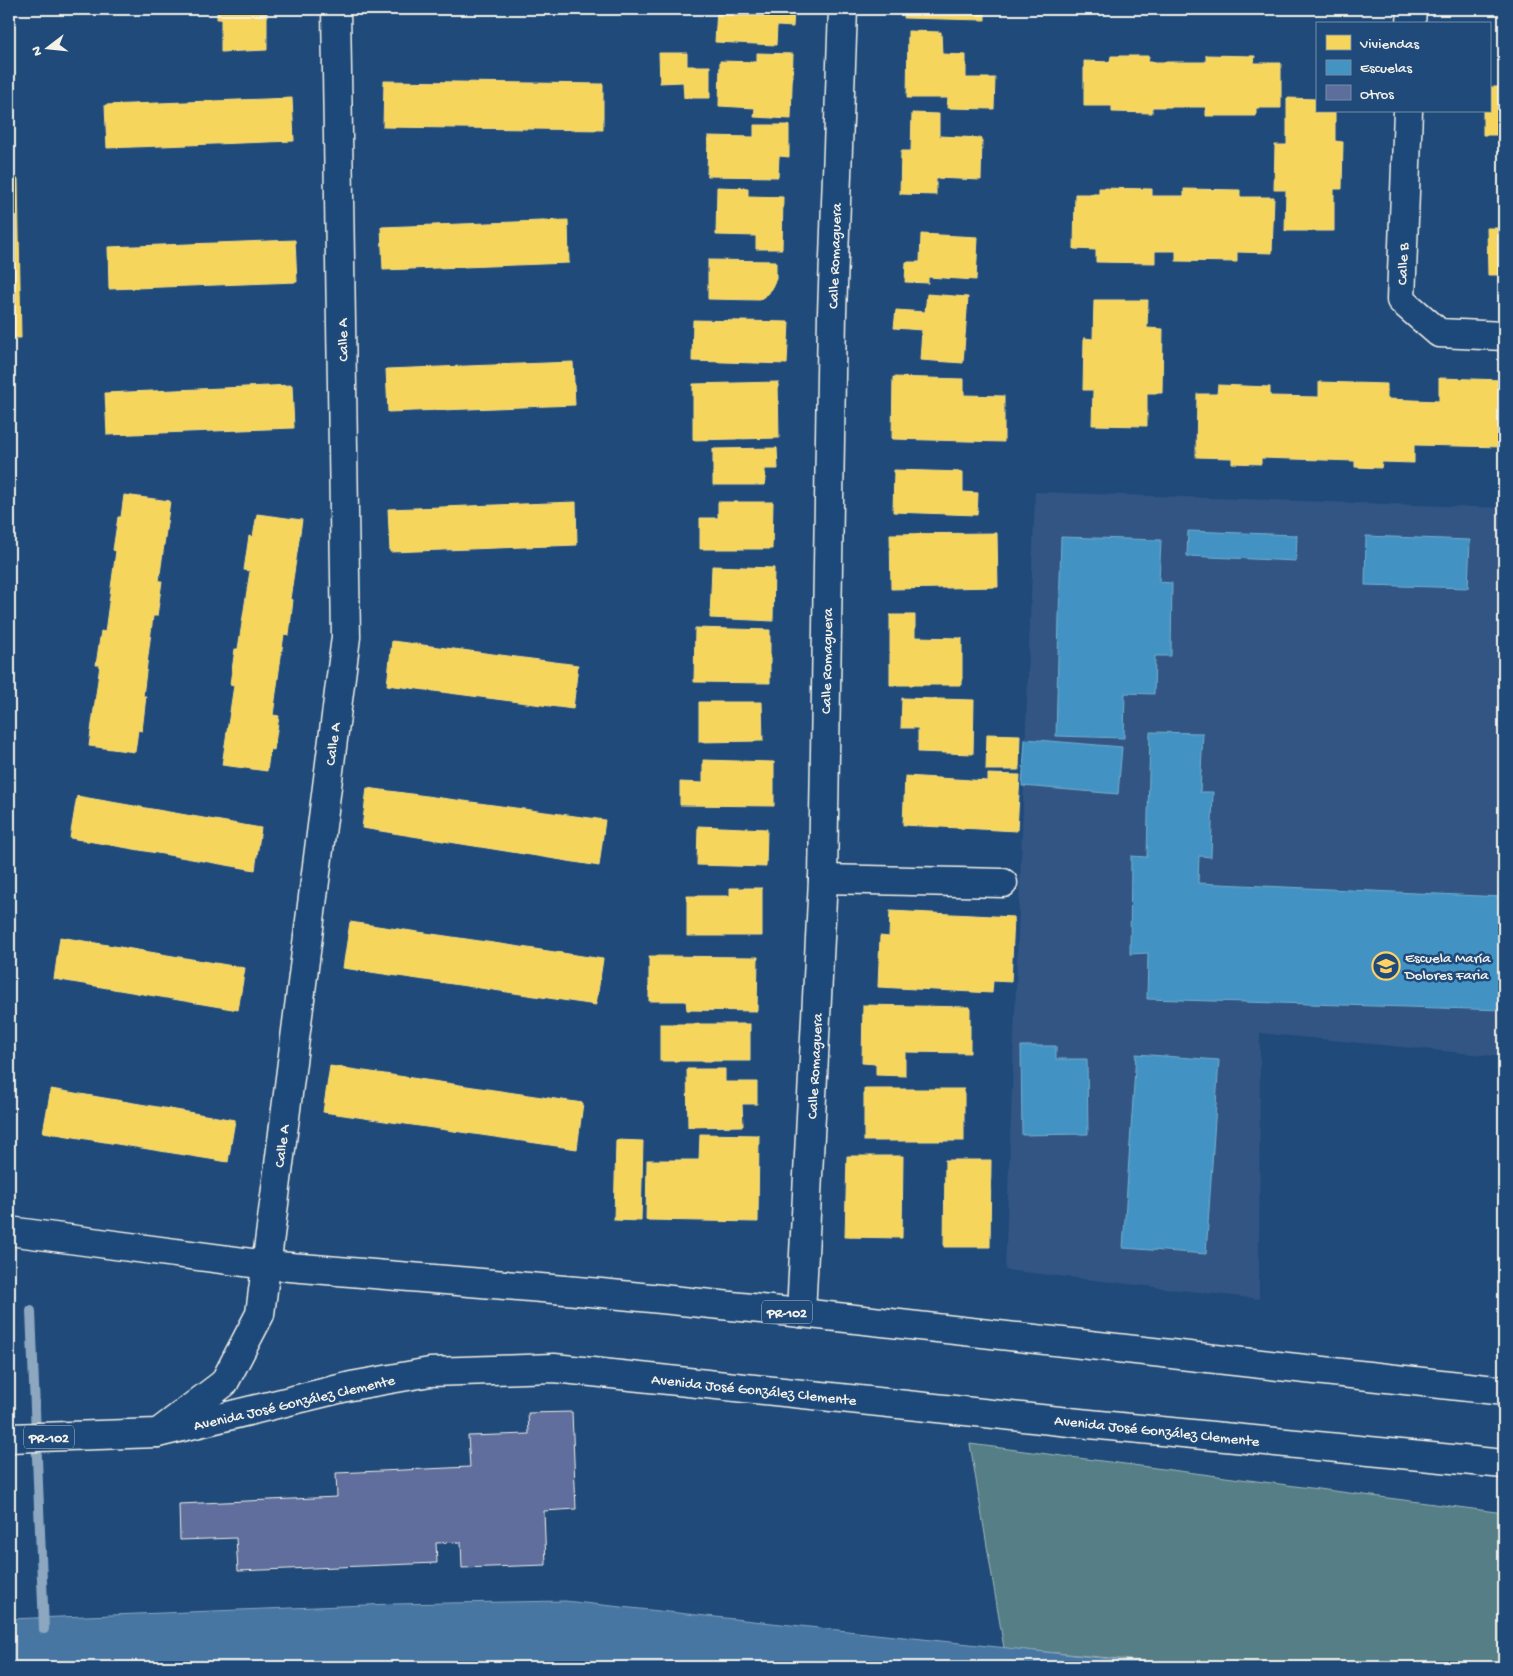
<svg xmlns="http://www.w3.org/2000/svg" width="1513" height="1676" font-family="'Gochi Hand',sans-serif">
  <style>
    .built { fill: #325584 }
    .green { fill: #557e86; stroke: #a4b8b7 }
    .water { fill: #4776a3; stroke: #8ca7bf }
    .homes { fill: #f6d55c; stroke: #f5dd86 }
    .schools { fill: #4393c3; stroke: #78afce }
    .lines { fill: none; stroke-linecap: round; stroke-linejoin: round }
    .stream { stroke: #8ca7bf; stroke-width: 10 }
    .building { fill: #5e6e9c; stroke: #f4f1e8 }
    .minor-casing { stroke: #f4f1e8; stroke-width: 31 }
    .major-casing { stroke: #f4f1e8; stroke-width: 31 }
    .minor { stroke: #1f4a7a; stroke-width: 28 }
    .major { stroke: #1f4a7a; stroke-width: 28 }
    .labels { text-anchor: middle; stroke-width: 5; stroke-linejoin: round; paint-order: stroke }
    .shield { fill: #1f4a7a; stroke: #b4bfc7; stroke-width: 1 }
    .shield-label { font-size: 14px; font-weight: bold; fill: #f4f1e8 }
    .street-label { font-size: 15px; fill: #f4f1e8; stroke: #1f4a7a }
    .poi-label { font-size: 15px; fill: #f4f1e8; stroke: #1f4a7a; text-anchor: start }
  </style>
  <rect width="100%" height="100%" fill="#1f4a7a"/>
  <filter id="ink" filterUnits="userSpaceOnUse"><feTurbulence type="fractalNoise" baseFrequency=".02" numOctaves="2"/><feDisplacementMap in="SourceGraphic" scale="10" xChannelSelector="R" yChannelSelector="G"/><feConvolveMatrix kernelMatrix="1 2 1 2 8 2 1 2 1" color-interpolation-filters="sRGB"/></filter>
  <g filter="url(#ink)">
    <path class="built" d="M1035 492 1504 508V1057L1260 1033 1259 1299 1005 1270Z"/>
    <path class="green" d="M970 1444 1504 1513V1667H1205L1004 1648Z"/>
    <path class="water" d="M565 1601 1186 1667H9V1619L392 1604Z"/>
    <g class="homes">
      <path d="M217 9H267V50L221 52V19H217Z"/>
      <path d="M717 9H794L793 27 777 26 776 45 715 42Z"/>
      <path d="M905 9H985V20L904 18Z"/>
      <path d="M908 31 941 32 942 54 966 55V78H995L994 109 947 108 948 98H907Z"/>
      <path d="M659 53H687V66H710V98H684L683 82 660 83Z"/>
      <path d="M757 53 793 54 791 119 754 117 755 108 719 106 720 61 757 62Z"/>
      <path d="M1206 55 1255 56 1254 63H1281V108H1256V116H1206V107H1152V113L1112 112V106H1084V61L1110 62 1111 56H1149L1148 62H1206Z"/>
      <path d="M384 81 603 84V130L383 127Z"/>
      <path d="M1489 87H1504V135H1483V111H1489Z"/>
      <path d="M292 98 294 141 107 148 105 105Z"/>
      <path d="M1287 98 1317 99V111H1335V141L1343 142 1342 189H1334V231H1285L1286 190H1274L1275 145H1287Z"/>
      <path d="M912 113 939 114V136L982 138 981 180 936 178V195L900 194 901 151H911Z"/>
      <path d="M754 125H789V157L779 156 778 177 707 176 708 136 754 137Z"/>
      <path d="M9 179H18L21 338H9Z"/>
      <path d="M717 187 748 188V196L783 197 782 249H756V236L716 235Z"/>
      <path d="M1099 188 1152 189V196H1184V189L1240 190V197H1274L1272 253 1237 252V262L1176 261V251H1155V263L1096 262V250L1074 249 1075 194H1099Z"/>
      <path d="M568 220 569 263 383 270 381 227Z"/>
      <path d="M1487 228H1504V275H1488Z"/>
      <path d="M921 234 978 237 976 280 928 277V283L905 282 906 262H920Z"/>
      <path d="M295 240 297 282 109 289 108 247Z"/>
      <path d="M708 260 776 261V279L769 293 759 300 708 299Z"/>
      <path d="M927 294 968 297 963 363 920 360 922 330 894 328 896 310 925 312Z"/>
      <path d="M1094 300H1148L1147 328 1163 329 1162 393H1147V426L1092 425 1093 390H1083L1084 338 1093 339Z"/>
      <path d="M693 320 789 322 787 364 692 361Z"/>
      <path d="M573 362 575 405 388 412 386 369Z"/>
      <path d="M893 377 964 379V395L1004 396V442L892 439Z"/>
      <path d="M1439 378 1504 380V447L1414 445V463L1382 462 1381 468 1355 467V461L1261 458V464L1232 463V458L1196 457 1197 394H1217L1218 385 1270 387V396L1319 397V382L1387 384V399L1439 401Z"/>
      <path d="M778 382 779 438 693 440V384Z"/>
      <path d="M292 385 294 428 107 435 105 393Z"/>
      <path d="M777 448 778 469H765V485H713V449Z"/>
      <path d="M894 470 963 472V492L978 493 977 515 893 512Z"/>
      <path d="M124 495 170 501 159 581H162L157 616H153L143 696H146L142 731 138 730 135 752 89 746 100 665H96L101 631 105 632 116 551 113 550 118 517H121Z"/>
      <path d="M576 502 577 545 390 552 388 509Z"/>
      <path d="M718 502H773L772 549H700V518H718Z"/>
      <path d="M257 514 302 520 290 599 293 600 289 635 284 634 273 715 279 716 274 750 270 749 267 771 222 765 234 685 230 684 235 649H238L250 571 244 570 249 536 253 537Z"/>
      <path d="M997 533 998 587 891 589 890 534Z"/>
      <path d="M712 566 774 568 773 621 710 618Z"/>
      <path d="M890 615H915V637L962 638V685H890Z"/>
      <path d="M695 628 770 630V683L694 682Z"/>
      <path d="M392 641 578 665 573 709 387 685Z"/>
      <path d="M902 698 974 700 973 754 918 752V728H901Z"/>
      <path d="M699 702H762L763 741 699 742Z"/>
      <path d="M987 734 1020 735 1019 770H986Z"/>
      <path d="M703 760 774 762V806L680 805V782L703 783Z"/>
      <path d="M988 774 1020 775 1017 831 903 825 905 776 988 781Z"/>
      <path d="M367 788 605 820 599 866 362 828Z"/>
      <path d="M77 796 261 828 255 870 70 838Z"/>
      <path d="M698 826 767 829 766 867 697 865Z"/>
      <path d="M730 888H762V936H687V896H730Z"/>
      <path d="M890 911 1014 917 1011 982 993 981 992 993 878 987 880 936 889 937Z"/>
      <path d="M350 922 603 959 596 1005 343 968Z"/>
      <path d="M60 937 245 968 238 1010 54 979Z"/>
      <path d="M649 956 758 957 757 1011 687 1010 686 1001H649Z"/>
      <path d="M863 1005 970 1007V1053L905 1052V1076L876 1075V1064L862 1063Z"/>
      <rect x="660" y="1024" width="90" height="37"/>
      <path d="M330 1066 583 1103 577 1149 323 1112Z"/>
      <path d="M687 1069H725V1082H757V1104H742L743 1126 688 1127Z"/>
      <path d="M51 1089 235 1120 228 1162 43 1132Z"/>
      <rect x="864" y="1089" width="100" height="52"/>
      <path d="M700 1134 759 1135 758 1222 646 1220 647 1160H699Z"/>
      <path d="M616 1140 643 1141 641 1221 614 1220Z"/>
      <path d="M847 1156H903L902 1238 845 1237Z"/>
      <path d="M945 1160H991L990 1247H944Z"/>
    </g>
    <g class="schools">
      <path d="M1188 531 1297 535 1296 561 1187 556Z"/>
      <path d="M1366 536 1470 540 1468 588 1365 585Z"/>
      <path d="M1061 537 1161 540 1159 582 1172 583 1171 656H1155L1154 694 1125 693 1124 738 1056 736Z"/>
      <path d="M1150 732 1203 733 1200 792H1213L1211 857 1199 856 1198 883 1502 897 1504 844V1010L1147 999 1148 953 1130 954 1131 856 1147 857Z"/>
      <path d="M1025 739 1122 747 1118 794 1022 786Z"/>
      <path d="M1021 1046H1056V1059H1087L1088 1134 1022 1135Z"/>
      <path d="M1136 1054 1219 1060 1206 1254 1123 1248Z"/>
    </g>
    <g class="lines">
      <path class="stream" d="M31 1311 44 1629"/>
    </g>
    <g class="building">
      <path d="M9 1312H10L14 1389H9Z"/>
      <path d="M572 1412 576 1509 544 1511 546 1565 462 1568 461 1542 436 1543 437 1563 238 1571 236 1538 180 1540 179 1504 337 1497 336 1473 470 1467 468 1436 529 1434 528 1413Z"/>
    </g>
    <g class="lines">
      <g class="minor-casing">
        <g id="minor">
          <path d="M1411 24 1412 9"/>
          <path d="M1408 111 1401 300 1439 333 1504 336"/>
          <path d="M823 879 1003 883"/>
          <path d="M801 1313 823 879 832 313 843 9"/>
          <path d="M158 1433 224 1383 260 1314 346 637 336 9"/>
        </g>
      </g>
      <g class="major-casing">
        <g id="major">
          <path d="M9 1231 266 1265 601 1293 801 1313 1504 1391"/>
          <path d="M9 1438 158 1433 351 1386 430 1372 554 1368 1079 1423 1504 1464"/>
        </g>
      </g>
      <use href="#minor" class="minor"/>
      <use href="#major" class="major"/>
    </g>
  </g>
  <defs>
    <g id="school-ring" transform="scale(1.4375)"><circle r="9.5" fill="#1f4a7a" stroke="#ffd166" stroke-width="1.5"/><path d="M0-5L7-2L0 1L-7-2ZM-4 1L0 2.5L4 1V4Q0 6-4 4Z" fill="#ffd166"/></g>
  </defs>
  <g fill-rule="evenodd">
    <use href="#school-ring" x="1386" y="966"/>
  </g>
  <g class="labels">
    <g class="shield">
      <rect x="762" y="1300.5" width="50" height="23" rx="4"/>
      <rect x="24" y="1425.5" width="50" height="23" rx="4"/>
    </g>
    <g class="shield-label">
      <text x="787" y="1317">PR-102</text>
      <text x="49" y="1442">PR-102</text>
    </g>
    <g class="street-label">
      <text transform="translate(834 256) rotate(-88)" y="5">Calle Romaguera</text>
      <text transform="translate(1402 264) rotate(-88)" y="5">Calle B</text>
      <text transform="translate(342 340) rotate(-91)" y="5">Calle A</text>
      <text transform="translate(826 661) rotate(-89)" y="5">Calle Romaguera</text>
      <text transform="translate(332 744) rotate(-83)" y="5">Calle A</text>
      <text transform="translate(814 1066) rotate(-87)" y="5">Calle Romaguera</text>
      <text transform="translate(281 1146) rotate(-83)" y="5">Calle A</text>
      <text transform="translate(754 1389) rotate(6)" y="5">Avenida José González Clemente</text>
      <text transform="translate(294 1402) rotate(-13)" y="5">Avenida José González Clemente</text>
      <text transform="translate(1157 1430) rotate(6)" y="5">Avenida José González Clemente</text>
    </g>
    <g class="poi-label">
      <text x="1405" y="962">Escuela María<tspan x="1405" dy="17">Dolores Faria</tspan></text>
    </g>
  </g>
  <rect width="1513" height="1676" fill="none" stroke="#1f4a7a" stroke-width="30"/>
  <rect x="15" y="15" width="1483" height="1646" fill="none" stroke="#f4f1e8" stroke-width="2" filter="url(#ink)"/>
  <rect x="1316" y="22" width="175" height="90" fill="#1f4a7a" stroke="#748da6"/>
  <rect x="1326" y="35" width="25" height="15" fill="#f6d55c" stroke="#748da6"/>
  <text x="1360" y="48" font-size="15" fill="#f4f1e8">Viviendas</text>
  <rect x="1326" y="60" width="25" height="15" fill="#4393c3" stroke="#748da6"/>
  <text x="1360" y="72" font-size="15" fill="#f4f1e8">Escuelas</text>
  <rect x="1326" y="85" width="25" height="15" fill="#5e6e9c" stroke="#748da6"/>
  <text x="1360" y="98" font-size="15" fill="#f4f1e8">Otros</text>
  <g transform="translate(48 48) rotate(254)" stroke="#1f4a7a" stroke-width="4" paint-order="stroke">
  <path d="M0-4L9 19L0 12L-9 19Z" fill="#f4f1e8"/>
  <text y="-8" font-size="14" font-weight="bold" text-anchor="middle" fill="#f4f1e8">N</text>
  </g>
</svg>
